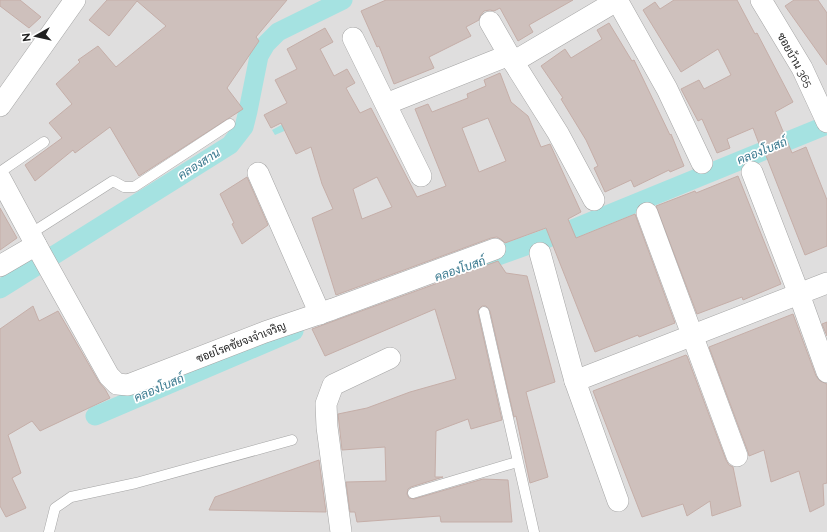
<svg xmlns="http://www.w3.org/2000/svg" width="827" height="532" font-family="Raleway,Sarabun,sans-serif">
  <style>
    .residential { fill: #dfdede }
    .water { fill: #a5e2e1 }
    .lines { fill: none; stroke-linecap: round; stroke-linejoin: round }
    .canal { stroke: #a5e2e1; stroke-width: 19 }
    .building { fill: #cec0bc; stroke: #c5aea8; fill-rule: evenodd }
    .lane-casing { stroke: #a5a5a5; stroke-width: 11 }
    .street-casing { stroke: #a5a5a5; stroke-width: 22 }
    .lane { stroke: #fff; stroke-width: 10 }
    .street { stroke: #fff; stroke-width: 21 }
    .labels { text-anchor: middle; stroke-width: 3.5; stroke-linejoin: round; paint-order: stroke }
    .street-label { font-size: 11px; fill: #212121; stroke: #fff }
    .water-label { font-size: 12px; font-style: italic; fill: #38788e; stroke: #fff }
  </style>
  <rect width="100%" height="100%" fill="#f2ebe7"/>
  <rect class="residential" x="0" y="0" width="827" height="532"/>
  <path class="water" d="M302 114 305 122 275 135 272 130Z"/>
  <g class="lines">
    <g class="canal">
      <path d="M481 262 565 232 827 125"/>
      <path d="M0 289 230 145 244 127 248 111 259 56 266 44 278 32 343 0"/>
      <path d="M95 416 294 331"/>
    </g>
  </g>
  <g class="building">
    <path d="M0 0H20L41 17 29 28 0 6Z"/>
    <path d="M107 0H287L256 37 259 41 227 88 243 109 139 176 110 127 75 153 73 150 35 181 25 165 62 138 49 123 72 104 56 84 80 62 78 60 98 46 116 67 166 26 137 1 109 36 89 20Z"/>
    <path d="M386 0H573L529 25 533 32 518 41 500 8 494 11 490 10 484 11 480 16 479 20 466 27 471 36 429 57 434 68 394 84 379 46 377 47 361 11Z"/>
    <path d="M674 0H737L755 34 757 33 793 102 775 112 792 153 806 147 827 200V246L805 255 763 148 761 149 753 128 727 139 730 148 717 153 702 119 698 121 681 89 699 80 704 89 731 75 718 49 681 72 643 10 655 2 660 9Z"/>
    <path d="M794 0H818L827 13V65L785 6Z"/>
    <path d="M609 23 632 61 634 60 670 135 671 134 684 166 670 172 669 170 634 187 631 180 605 192 594 168 598 166 586 140 561 99 563 98 541 66 565 49 571 58 602 39 597 30Z"/>
    <path d="M325 28 333 42 320 49 334 76 347 69 355 83 346 88 360 113 371 108 417 197 446 186 415 109 428 104 432 112 468 98 467 94 486 86 484 80 500 73 511 102 528 116 541 147 550 144 581 212 568 219 576 238 635 214 675 323 639 337 638 335 595 352 546 228 505 243 502 240 497 237 491 238 336 295 312 218 333 209 322 184 311 147 296 154 281 123 271 128 264 115 287 103 275 80 297 69 287 49ZM488 118 506 161 479 172 462 128ZM377 177 392 207 362 219 353 189Z"/>
    <path d="M738 176 781 284 743 300 742 297 697 314 656 206 695 191 696 193Z"/>
    <path d="M247 177 268 225 242 244 232 224 234 223 220 194Z"/>
    <path d="M0 208 17 238 0 250Z"/>
    <path d="M498 261 506 273 527 276 555 382 526 392 548 477 530 483 516 416 514 417 490 311 486 306H482L478 310V313L502 420 471 429 468 419 436 431 435 477H443L411 487 408 489 407 494 409 498 414 499 483 479 508 480 512 522H441L440 516 357 522 355 512H350L346 482 386 481 385 447 342 450 338 414 367 408 410 392 456 379 435 309 325 356 312 329Z"/>
    <path d="M33 306 39 321 58 311 99 382 105 389 110 398 40 431 32 421 8 435 21 473 12 478 26 508 6 517 0 506V329Z"/>
    <path d="M793 314 816 376 820 381 827 384V483L823 484 824 505 810 512 799 471 771 482 764 450 749 456 748 452 709 347Z"/>
    <path d="M827 322V336L822 324Z"/>
    <path d="M686 355 687 356 726 460 729 465 733 467 741 506 712 516 710 501 687 516 683 504 642 517 593 391Z"/>
    <path d="M319 460 326 512 209 510 215 497Z"/>
  </g>
  <g class="lines">
    <g class="lane-casing">
      <g id="lane">
        <path d="M0 172 44 142"/>
        <path d="M30 234 113 181 124 187H134L230 124"/>
        <path d="M484 312 534 532"/>
        <path d="M413 493 517 462"/>
        <path d="M49 532 55 508 71 497 136 483 292 440"/>
      </g>
    </g>
    <g class="street-casing">
      <g id="street">
        <path d="M617 0 667 89 702 163"/>
        <path d="M761 0 802 68 827 122"/>
        <path d="M490 22 509 55 558 133 594 200"/>
        <path d="M353 38 421 176"/>
        <path d="M513 62 618 0"/>
        <path d="M386 104 509 55"/>
        <path d="M0 106 75 0"/>
        <path d="M752 172 799 294 827 372"/>
        <path d="M258 173 320 314"/>
        <path d="M0 178 41 254 109 376 117 384 128 385 265 332 333 309 495 249"/>
        <path d="M647 213 737 456"/>
        <path d="M540 253 575 381 618 501"/>
        <path d="M0 266 36 245"/>
        <path d="M575 381 827 283"/>
        <path d="M341 532 327 427 326 404 333 385 390 358"/>
      </g>
    </g>
    <use href="#lane" class="lane"/>
    <use href="#street" class="street"/>
  </g>
  <g class="labels">
    <g class="street-label">
      <text transform="translate(795 60) rotate(61)" y="4">ซอยบ้าน 365</text>
      <text transform="translate(241 342) rotate(-21)" y="4">ซอยโรคชัยจงจำเจริญ</text>
    </g>
    <g class="water-label">
      <text transform="translate(762 151) rotate(-22)" y="4">คลองโบสถ์</text>
      <text transform="translate(199 164) rotate(-32)" y="4">คลองสาน</text>
      <text transform="translate(460 269) rotate(-19)" y="4">คลองโบสถ์</text>
      <text transform="translate(159 388) rotate(-23)" y="4">คลองโบสถ์</text>
    </g>
  </g>
  <g transform="translate(36 36) rotate(262)" stroke="#ffffff" stroke-width="3" paint-order="stroke">
  <path d="M0-3L7 15L0 10L-7 15Z" fill="#212121"/>
  <text y="-6" font-size="11" font-weight="bold" text-anchor="middle" fill="#212121">N</text>
  </g>
</svg>
